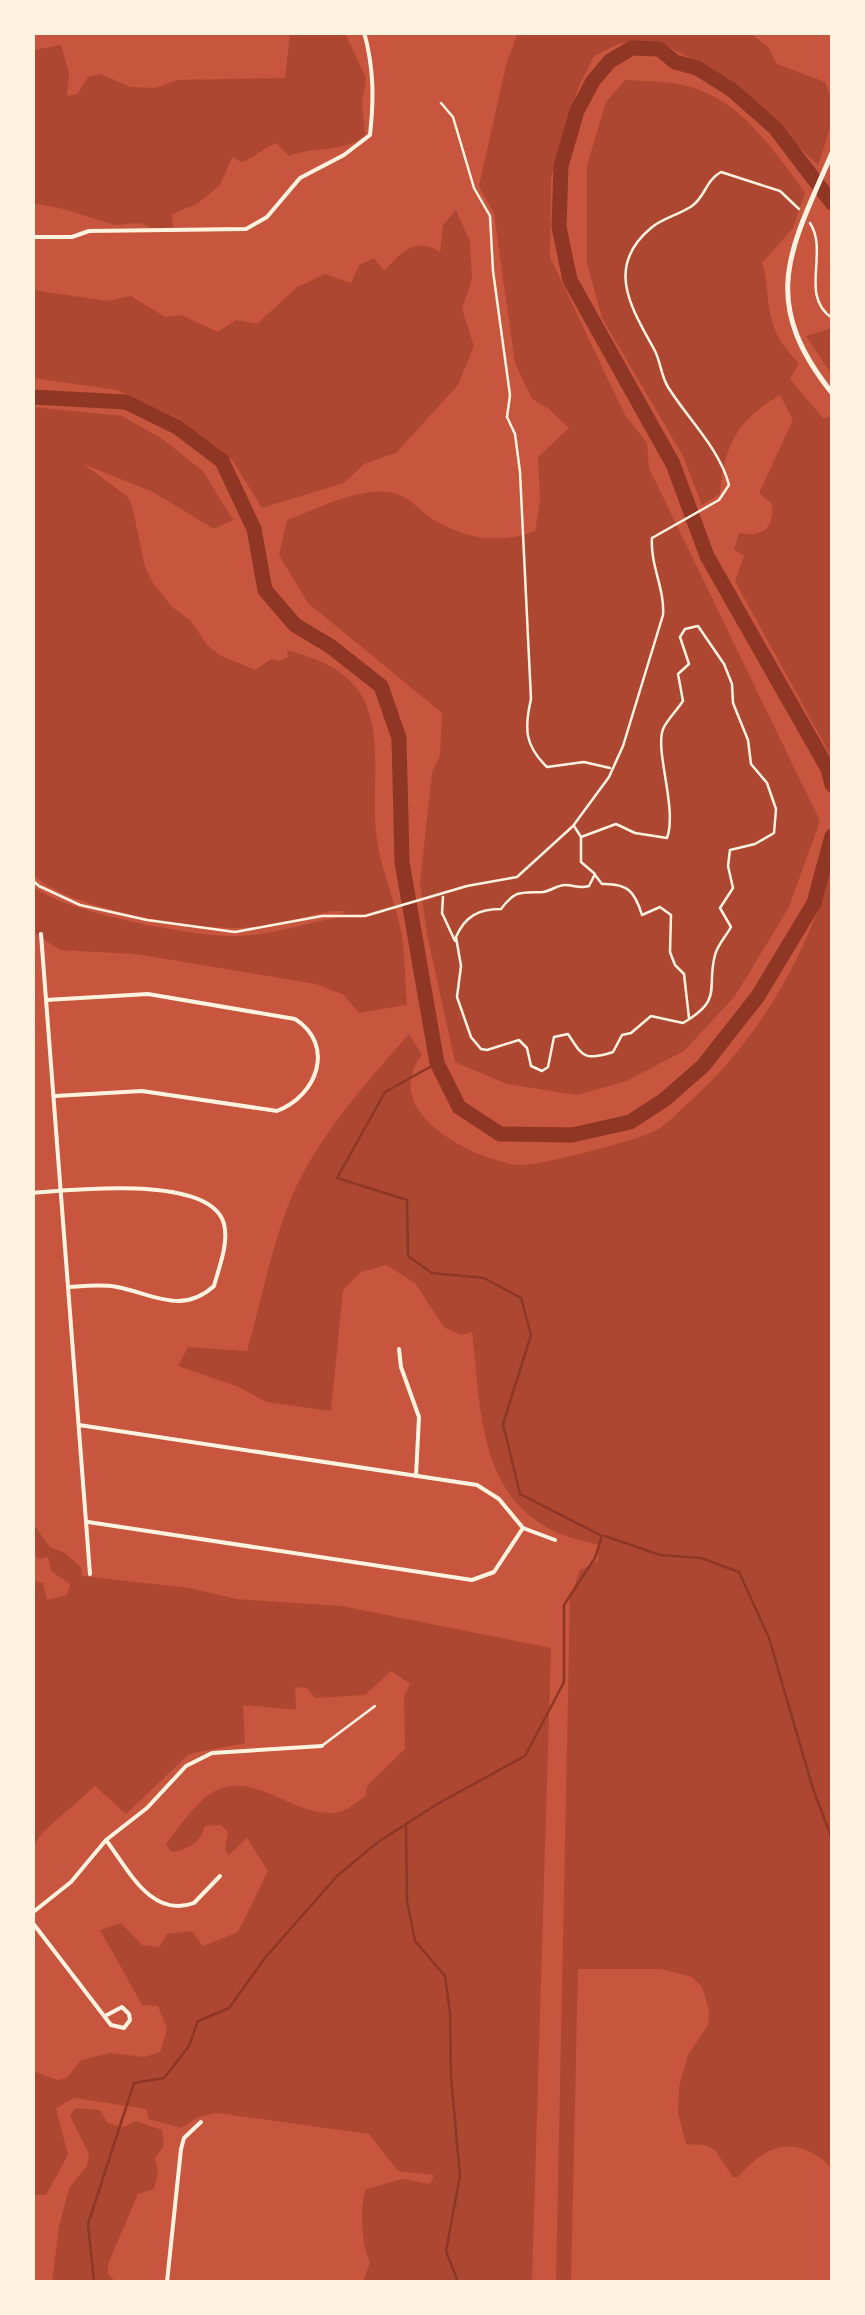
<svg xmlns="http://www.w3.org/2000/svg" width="865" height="2315" font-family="'Sofia Sans Condensed',sans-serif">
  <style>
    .green { fill: #ae4732 }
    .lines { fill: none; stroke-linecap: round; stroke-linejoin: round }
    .stream { stroke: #8f3625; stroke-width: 2.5 }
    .river { stroke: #8f3625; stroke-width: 15 }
    .path { stroke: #fff3e0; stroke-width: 2.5 }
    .service { stroke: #fff3e0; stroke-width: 2.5 }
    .minor { stroke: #fff3e0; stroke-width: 4 }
    .tertiary { stroke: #fff3e0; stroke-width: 5 }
  </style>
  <rect width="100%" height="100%" fill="#c8553d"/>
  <g class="green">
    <path d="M32 33 34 50 61 45 69 74 67 96 77 94 88 77 100 74 130 87 156 88 177 80 285 78 290 33H345L366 78 362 103 365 135C346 153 313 146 289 156L276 143C263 148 253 159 241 162L232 157 220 185 197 204 172 214 173 227 154 229 140 223 114 225 64 209 33 203Z"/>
    <path d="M518 33H750L768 47 777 64 825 82C839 110 828 136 818 165L787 136 779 123 736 85 701 63 658 42 621 43 594 56 578 88 551 178 550 257 625 415 647 443 649 468 820 821 789 907 735 996 684 1051 626 1081 577 1095 507 1084 455 1062 427 934 420 883 432 773 440 755 442 713 308 603 279 555 287 520C319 509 365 482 400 495 411 500 421 511 431 518 464 539 499 545 535 531L540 502 538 457 569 428 548 408 532 399 515 363 494 214 479 186 507 61Z"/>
    <path d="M625 80C641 81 657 81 672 83 735 91 771 146 805 193L793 228 762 263C769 282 766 302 772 321 777 339 788 351 799 364L790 379 823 418 832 417V758L735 581 744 556 734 549 739 533C764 537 774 529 772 504L759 493 793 420 780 395C737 421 725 443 720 494L702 505 683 456 602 318 587 263V165L606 102Z"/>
    <path d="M456 210 470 242 472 279 462 309 474 346 458 385 396 453 364 464 344 483 262 508 233 461 179 419 117 390 33 378V290L107 301 131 296 165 317 181 315 218 332 236 320 257 324 297 287 325 274 351 283 359 265 374 258 384 271C401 252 415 236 440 252L443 225Z"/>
    <path d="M832 328V375L806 336Z"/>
    <path d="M33 407 122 416 161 438 203 471 233 520 214 529 151 491 83 464 127 496 132 505 145 567 153 583 172 607 190 620 208 646 221 656 255 670 271 659 278 661 288 657 287 650C314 658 340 666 358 690 385 727 371 791 376 832 379 867 396 901 402 936 405 958 405 982 407 1005L359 1013 344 995 316 984 135 954 60 950 33 932 32 886C67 913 190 936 235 936 267 936 303 924 335 918L346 911H333C303 916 271 927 241 928 194 930 64 908 33 874Z"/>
    <path d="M832 866V2168C797 2134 767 2143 738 2177H733L715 2150 705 2145 686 2144 678 2113 679 2087 688 2055 708 2025 709 2010 702 1987 692 1977 661 1969H578L571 2282H556L570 1598 580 1570 598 1561 599 1545C584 1541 568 1538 554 1531 477 1494 481 1405 472 1332L461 1335 444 1327 415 1283 386 1265 361 1272 343 1290 331 1411 266 1402 239 1387 178 1366 188 1347 247 1351C261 1303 273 1240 292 1196 318 1136 366 1083 409 1034L422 1055C378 1111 470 1158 517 1165 535 1167 640 1140 657 1130 668 1124 677 1112 686 1105 756 1044 808 955 832 866Z"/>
    <path d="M33 1524 50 1547 65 1553 81 1567 82 1576 189 1588 237 1599 342 1606 551 1648 532 2282H363L370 2262C361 2248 360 2204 366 2189L403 2179 430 2184 434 2175 398 2171 369 2134 217 2113 198 2117 181 2128 148 2119 147 2109 74 2098 56 2108 68 2155 46 2195H33V2071L57 2080 67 2078 81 2060 111 2053 145 2057 160 2052 167 2029 158 2006 142 2005 100 1930 121 1923 142 1945 159 1947 167 1934 192 1931 203 1946 238 1932 268 1871 247 1838 229 1855 225 1850 228 1832 221 1825 205 1826C200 1843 190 1849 172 1852L166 1845 170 1838C181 1825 192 1808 206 1797 250 1762 293 1821 339 1812 348 1810 358 1801 366 1796L367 1786 405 1749 404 1697 410 1684 391 1671 365 1695 315 1698 307 1688 295 1687 296 1709C277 1710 261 1705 243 1706L245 1743 189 1754 126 1814 95 1786 44 1831 33 1846V1581L43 1583 47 1600 67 1595 70 1584 51 1571 48 1557 38 1559 33 1550Z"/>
    <path d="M75 2108 100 2110 108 2123 123 2127 136 2121 162 2130 164 2146 155 2158 158 2173 154 2189 138 2194 108 2264V2274L116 2282H52L59 2227 69 2188 87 2166 89 2154 70 2116Z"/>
  </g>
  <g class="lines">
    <g class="stream">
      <path d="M605 1536 660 1555 701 1558 739 1572 769 1638 813 1789 832 1839"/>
      <path d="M406 1825 407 1901 415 1941 445 1976 450 2013 451 2077 460 2176 446 2251 458 2282"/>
      <path d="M94 2282 88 2224 134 2083 164 2078 189 2046 198 2021 229 2008 265 1958 337 1876 378 1842 439 1803 525 1756 564 1682V1605L595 1558 602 1536 520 1494 503 1424 531 1335 521 1298 484 1278 432 1273 408 1256 407 1200 337 1178 385 1092 437 1063"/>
    </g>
    <g class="river">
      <path d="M832 203 775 128 732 90 697 68 675 62 659 49 632 48 610 61 593 81 577 111 561 166 559 227 570 280 673 464 707 556 828 769 832 785"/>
      <path d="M32 397 126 402 177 427 222 461 254 529 265 590 295 625 330 646 381 686 399 738 402 862 437 1063 459 1107 500 1134 572 1135 630 1122 664 1100 703 1066 758 996 814 903 832 836"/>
    </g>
    <g class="path">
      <path d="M441 103 453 117 474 188 490 216 493 271 510 395 507 417 515 434 520 472 531 699C524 729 525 746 547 767L584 762 610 768"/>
      <path d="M810 223C829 252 799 296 832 318"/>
      <path d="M574 826 581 837 616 824 635 833 667 838C678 808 653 747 664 727 669 718 677 710 683 701L678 674 689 664 680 637 685 629 698 626 724 664 732 684 733 703 748 740 751 764 767 783 776 809 774 833 755 844 730 850 728 866 733 888 720 908 731 927C726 936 717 946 715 955 706 989 724 999 683 1023L651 1016 631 1033 622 1035 613 1052C583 1062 582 1055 568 1034L554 1037 548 1067 542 1071 531 1066 527 1048 519 1040 487 1050 481 1049 471 1037 457 997 461 966 456 937C465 916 479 909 501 909 516 889 521 893 543 892 551 891 557 885 565 885 575 885 579 889 589 886L595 874 581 862V837"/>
      <path d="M595 875 602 884C628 883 635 892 642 915L660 907 671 915 670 952 675 965 684 974 689 1018"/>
      <path d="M32 880 39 886 80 905 147 920 235 932 322 916H365L467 886 517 877 573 826 609 777 623 746 663 615C665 589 650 565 652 538L719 500 729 485C720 449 687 418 668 387 661 376 661 363 655 351 632 309 604 267 651 228 662 218 679 215 692 206 705 197 706 180 721 172L780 191 799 209"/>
      <path d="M443 897 442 913 455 941"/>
    </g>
    <path class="service" d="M323 1745 375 1706"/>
    <g class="minor">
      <path d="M32 237H72L89 231 246 229 267 217 300 178 344 155 370 135C374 99 374 68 364 32"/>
      <path d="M41 934 90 1574"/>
      <path d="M46 1000 148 994 295 1019C336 1045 317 1096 277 1111L142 1091 55 1096"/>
      <path d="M32 1193C73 1190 211 1174 224 1224 229 1243 219 1267 214 1286 182 1315 153 1294 117 1287 101 1284 85 1286 69 1287"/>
      <path d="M399 1349 401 1367 419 1417 416 1476"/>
      <path d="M79 1425 477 1485 499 1499 523 1528 555 1540"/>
      <path d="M88 1522 472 1580 494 1572 523 1528"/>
      <path d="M106 1840C128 1869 151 1919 194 1903L220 1876"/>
      <path d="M32 1913 71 1882 106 1840 147 1808 186 1766 212 1753 322 1746"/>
      <path d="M32 1922 111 2025 124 2028 130 2020 129 2014 122 2007 105 2016"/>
      <path d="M167 2282 181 2149 184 2138 201 2122"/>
    </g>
    <path class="tertiary" d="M832 153C790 250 758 300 832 393"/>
  </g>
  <rect width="865" height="2315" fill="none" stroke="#fff3e0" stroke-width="70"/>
</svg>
